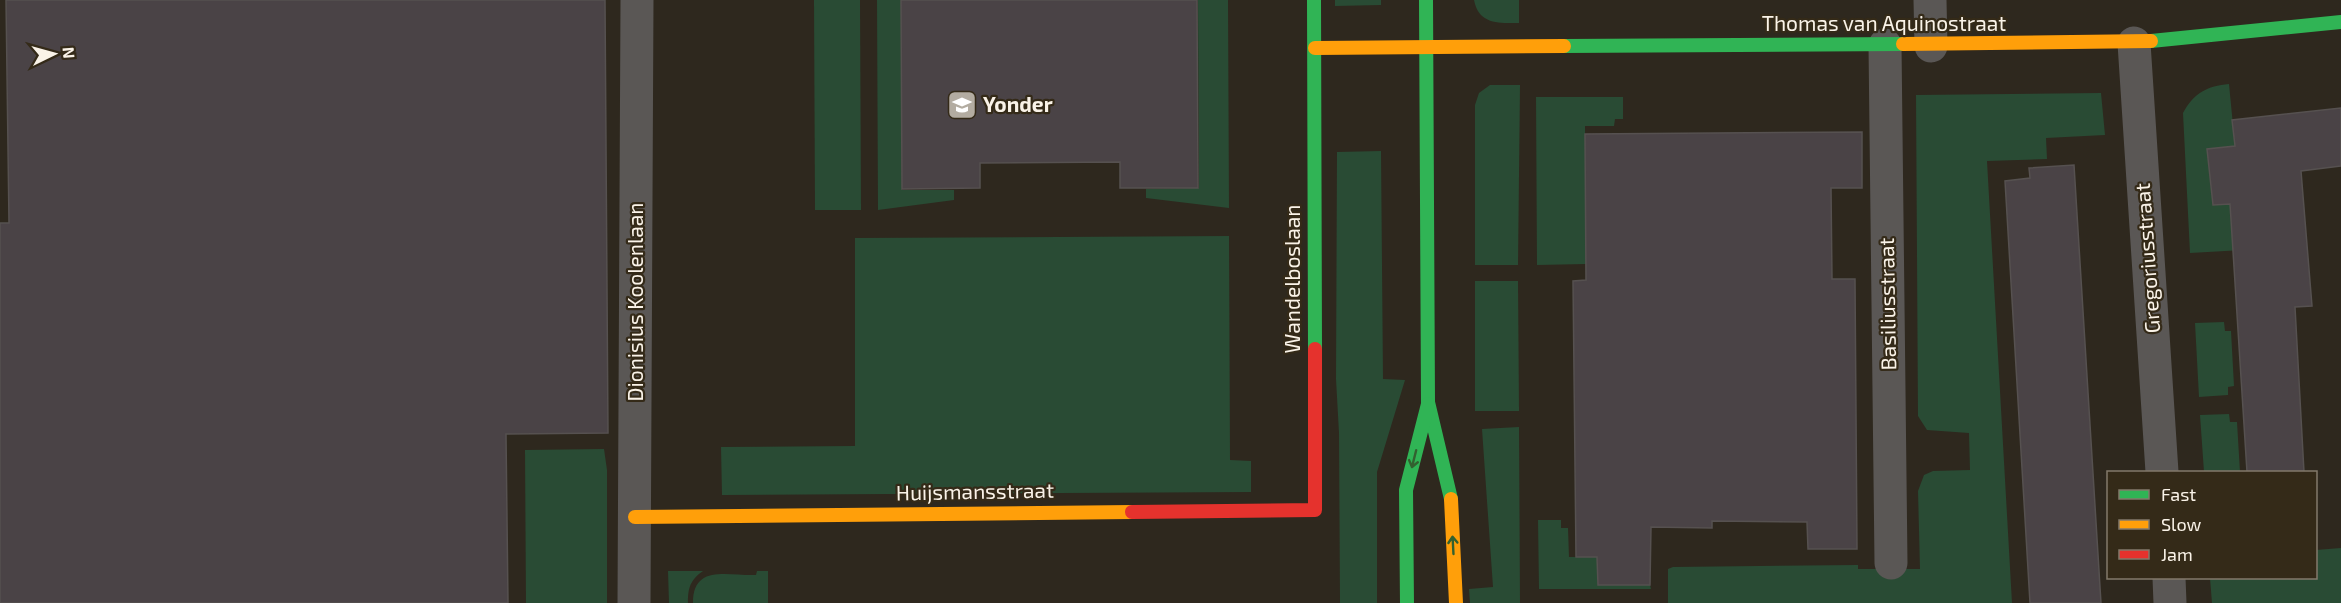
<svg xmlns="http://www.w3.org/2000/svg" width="2341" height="603" font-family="'Exo 2',sans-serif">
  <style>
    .green { fill: #294b34 }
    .building { fill: #4a4346; stroke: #565150; stroke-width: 1.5 }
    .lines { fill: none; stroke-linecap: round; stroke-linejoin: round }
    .street { stroke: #5a5755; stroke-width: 33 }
    .fast { stroke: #30b455; stroke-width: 14 }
    .slow { stroke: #ff9f0a; stroke-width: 14 }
    .jam { stroke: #e5322d; stroke-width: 14 }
    .oneway { stroke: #326130 }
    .labels { text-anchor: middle; stroke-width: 4.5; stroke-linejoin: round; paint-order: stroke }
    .street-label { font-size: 21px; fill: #faf3e8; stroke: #342a18 }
    .poi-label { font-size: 21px; font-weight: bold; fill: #faf3e8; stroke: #342a18; text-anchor: start }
  </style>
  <rect width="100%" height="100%" fill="#2e281e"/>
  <g class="green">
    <path d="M814 0H860L861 210H815Z"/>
    <path d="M877 0H901L902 190H954V200L878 210Z"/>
    <path d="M1198 0H1228L1229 208 1146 198V189L1199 188Z"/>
    <path d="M1335 0H1381V5L1335 6Z"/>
    <path d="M1474 0H1519V23C1499 23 1479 25 1474 0Z"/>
    <path d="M2229 84 2235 146 2207 150 2213 205 2239 203 2243 250 2190 253 2183 113C2194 93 2207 86 2229 84Z"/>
    <path d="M1490 85H1520L1518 265H1475V105L1479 93Z"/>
    <path d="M2101 93 2105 135 2046 138 2047 159 1987 161 2012 603H1668V569L1673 567 1858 565V569H1920L1918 491 1924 475 1933 471 1970 470 1969 433 1927 430 1918 416 1916 95Z"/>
    <path d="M1536 97H1623V119H1615L1614 126H1585L1586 264 1537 265Z"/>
    <path d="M1381 151 1383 379 1405 380 1377 472V603H1340L1339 433 1336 379 1337 152Z"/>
    <path d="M1229 236 1230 460 1251 461V492L722 495 721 447 855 446V238Z"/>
    <path d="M1475 281H1518L1519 411H1475Z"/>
    <path d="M2224 322 2225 331H2231L2234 386 2228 387V395L2199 397 2195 323Z"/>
    <path d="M2229 414 2230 422H2237L2240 472H2204L2200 415Z"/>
    <path d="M1519 427 1520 603H1470L1469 589 1493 587 1482 429Z"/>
    <path d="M604 449 607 470V603H526L525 450Z"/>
    <path d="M1538 520H1561V528H1568L1569 557H1597L1598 585H1650L1651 589H1539Z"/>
    <path d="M2341 548V603H2212L2210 578H2316V550Z"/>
    <path d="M668 571H703C690 580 688 588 688 603H669Z"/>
    <path d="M757 571H768V603H693C693 564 727 576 756 575Z"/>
  </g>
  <g class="building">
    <path d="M6 0H605L608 433 506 434 508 603H0V223H9Z"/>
    <path d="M901 0H1197L1198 188H1120V162L980 163V188L902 189Z"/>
    <path d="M2341 108V166L2301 171 2312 306 2295 307 2304 472H2247L2230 204 2213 205 2207 149 2235 146 2232 120Z"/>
    <path d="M1862 132V188H1831L1832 279H1855L1857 549H1808L1807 522 1712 521V528L1651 527 1650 585H1598L1597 557H1576L1573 281 1586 280 1585 134Z"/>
    <path d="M2074 165 2101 603H2030L2005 181 2030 178 2029 168Z"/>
  </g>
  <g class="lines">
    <g class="street">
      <path d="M1930 0 1931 46"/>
      <path d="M2134 43 2162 472"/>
      <path d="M1885 45 1891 563"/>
      <path d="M2169 578 2170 603"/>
      <path d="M634 603 637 0"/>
    </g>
    <g class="fast">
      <path d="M1314 0 1315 349"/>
      <path d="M1426 0 1428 402 1451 499"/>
      <path d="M2151 41 2341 22"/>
      <path d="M1564 46 1903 44"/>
      <path d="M1407 603 1406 490 1428 404"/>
    </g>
    <g class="slow">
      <path d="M1903 44 2151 41"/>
      <path d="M1315 48 1564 46"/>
      <path d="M1451 499 1456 603"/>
      <path d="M635 517 1132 512"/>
    </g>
    <path class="jam" d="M1132 512 1315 510V349"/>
  </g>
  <defs><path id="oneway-shaft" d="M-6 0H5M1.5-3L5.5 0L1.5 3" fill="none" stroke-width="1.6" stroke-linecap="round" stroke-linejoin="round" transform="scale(1.5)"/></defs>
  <g class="oneway">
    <use href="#oneway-shaft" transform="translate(1414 459) rotate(104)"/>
    <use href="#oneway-shaft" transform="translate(1453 545) rotate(-93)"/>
  </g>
  <defs>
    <g id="university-square" transform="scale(1.5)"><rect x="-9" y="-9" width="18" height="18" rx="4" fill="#b3aca1" stroke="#342a18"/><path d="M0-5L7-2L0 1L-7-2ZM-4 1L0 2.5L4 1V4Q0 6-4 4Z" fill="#fff"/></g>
  </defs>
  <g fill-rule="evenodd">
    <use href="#university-square" x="962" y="105"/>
  </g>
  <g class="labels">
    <g class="street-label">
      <text x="1884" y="31">Thomas van Aquinostraat</text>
      <text transform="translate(2148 258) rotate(-94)" y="7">Gregoriusstraat</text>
      <text transform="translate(1293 279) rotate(-90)" y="7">Wandelboslaan</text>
      <text transform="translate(636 302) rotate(-90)" y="7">Dionisius Koolenlaan</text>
      <text transform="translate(1888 304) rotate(-91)" y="7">Basiliusstraat</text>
      <text transform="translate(975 492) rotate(-1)" y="7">Huijsmansstraat</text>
    </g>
    <g class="poi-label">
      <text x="983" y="112">Yonder</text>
    </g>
  </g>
  <rect x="2107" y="471" width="210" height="108" fill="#342a18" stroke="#837a6b" stroke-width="1.5"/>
  <rect x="2119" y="490" width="30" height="9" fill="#30b455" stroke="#837a6b" stroke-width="1.5"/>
  <text x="2161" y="501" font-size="18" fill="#faf3e8">Fast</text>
  <rect x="2119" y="520" width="30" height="9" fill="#ff9f0a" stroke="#837a6b" stroke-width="1.5"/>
  <text x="2161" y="531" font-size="18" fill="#faf3e8">Slow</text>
  <rect x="2119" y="550" width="30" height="9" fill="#e5322d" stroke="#837a6b" stroke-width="1.5"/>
  <text x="2161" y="561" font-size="18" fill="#faf3e8">Jam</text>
  <g transform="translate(54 54) rotate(85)" stroke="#342a18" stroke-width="4.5" paint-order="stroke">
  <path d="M0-4.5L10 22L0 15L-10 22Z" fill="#faf3e8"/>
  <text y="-9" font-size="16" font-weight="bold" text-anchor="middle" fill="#faf3e8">N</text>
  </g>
</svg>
